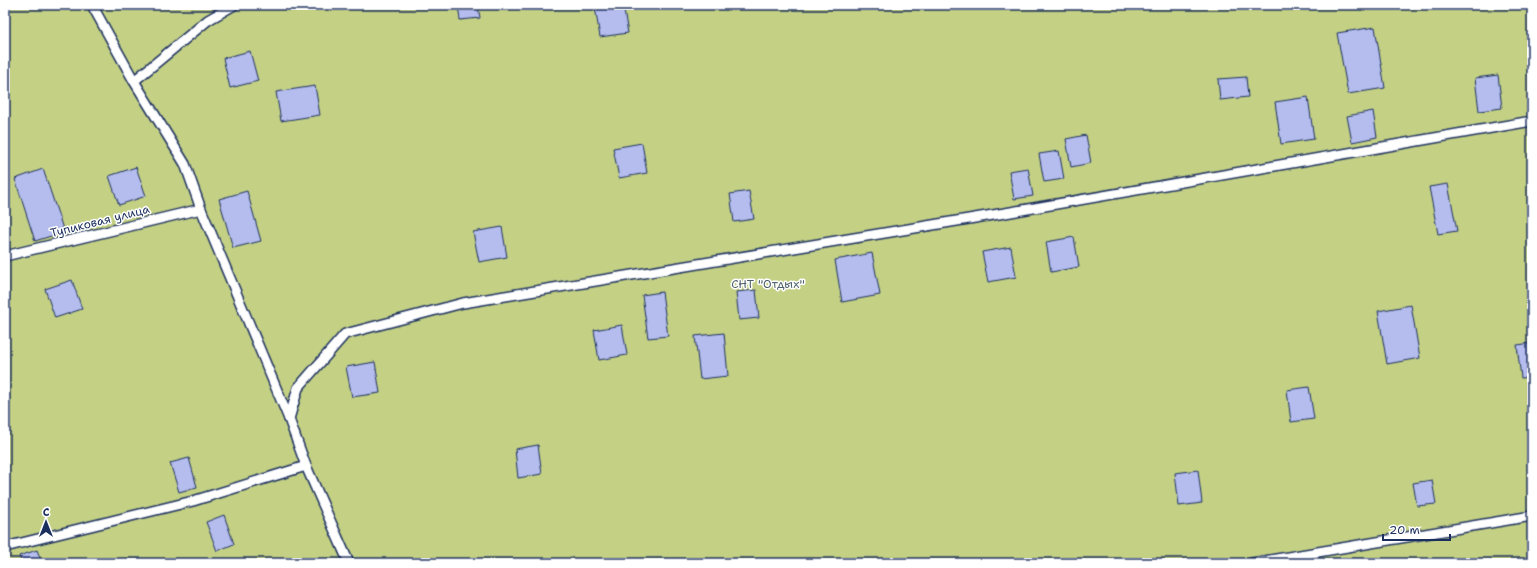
<svg xmlns="http://www.w3.org/2000/svg" width="1537" height="568" font-family="'Shantell Sans',sans-serif">
  <style>
    .green { fill: #c4d185; stroke: #708072 }
    .building { fill: #b5bdee; stroke: #1b2f5e }
    .lines { fill: none; stroke-linecap: round; stroke-linejoin: round }
    .lane-casing { stroke: #1b2f5e; stroke-width: 12 }
    .lane { stroke: #fff; stroke-width: 9 }
    .labels { text-anchor: middle; stroke-width: 3; stroke-linejoin: round; paint-order: stroke }
    .street-label { font-size: 12px; fill: #1b2f5e; stroke: #fff }
    .park-label { font-size: 12px; fill: #4e606a; stroke: #fff }
  </style>
  <rect width="100%" height="100%" fill="#f0f2fc"/>
  <filter id="ink" filterUnits="userSpaceOnUse"><feTurbulence type="fractalNoise" baseFrequency=".025" numOctaves="2"/><feDisplacementMap in="SourceGraphic" scale="8" xChannelSelector="R" yChannelSelector="G"/><feConvolveMatrix kernelMatrix="1 2 1 2 8 2 1 2 1" color-interpolation-filters="sRGB"/></filter>
  <g filter="url(#ink)">
    <rect class="green" x="5" y="5" width="1527" height="558"/>
    <g class="building">
      <path d="M458 5H478L480 18 460 20Z"/>
      <path d="M606 5H623L628 33 600 37 595 7Z"/>
      <path d="M1375 27 1385 88 1348 94 1337 33Z"/>
      <path d="M250 51 258 81 230 88 223 58Z"/>
      <path d="M1498 75 1502 108 1479 111 1475 78Z"/>
      <path d="M1246 77 1248 97 1220 100 1218 79Z"/>
      <path d="M315 86 320 115 281 121 276 92Z"/>
      <path d="M1308 97 1314 139 1281 144 1275 102Z"/>
      <path d="M1373 111 1377 137 1352 142 1347 116Z"/>
      <path d="M1086 135 1091 163 1071 167 1066 139Z"/>
      <path d="M642 143 647 173 619 178 613 148Z"/>
      <path d="M1059 151 1064 179 1044 182 1039 154Z"/>
      <path d="M136 167 146 196 119 205 109 176Z"/>
      <path d="M1028 168 1033 196 1014 199 1009 171Z"/>
      <path d="M43 169 64 232 35 241 15 179Z"/>
      <path d="M1448 184 1457 231 1438 234 1429 187Z"/>
      <path d="M247 191 261 241 233 248 219 199Z"/>
      <path d="M749 191 754 219 734 222 730 194Z"/>
      <path d="M502 227 507 257 479 262 473 232Z"/>
      <path d="M1074 237 1079 267 1051 272 1046 242Z"/>
      <path d="M1011 247 1016 277 988 282 982 252Z"/>
      <path d="M872 253 880 295 842 302 835 260Z"/>
      <path d="M72 280 82 309 55 318 45 289Z"/>
      <path d="M756 290 759 318 739 320 736 292Z"/>
      <path d="M662 292 668 336 648 338 642 295Z"/>
      <path d="M1411 305 1420 358 1387 364 1378 311Z"/>
      <path d="M622 325 627 355 599 360 594 330Z"/>
      <path d="M724 333 728 376 700 379 695 336Z"/>
      <path d="M1532 343V377L1521 378 1517 345Z"/>
      <path d="M375 362 380 393 352 397 346 367Z"/>
      <path d="M1309 387 1314 419 1291 422 1287 390Z"/>
      <path d="M538 445 542 474 518 478 515 449Z"/>
      <path d="M189 458 197 487 179 492 170 463Z"/>
      <path d="M1198 470 1202 503 1179 506 1175 473Z"/>
      <path d="M1432 480 1436 504 1417 506 1413 483Z"/>
      <path d="M224 515 234 544 217 551 206 522Z"/>
      <path d="M37 550 42 563H22L19 556Z"/>
    </g>
    <g class="lines">
      <g class="lane-casing">
        <g id="lane">
          <path d="M92 5 134 81 185 164 201 209 289 419 306 466 349 563"/>
          <path d="M134 81 208 20 234 5"/>
          <path d="M5 256 201 209"/>
          <path d="M289 419 298 388 345 334 463 303 1005 213 1532 121"/>
          <path d="M5 547 193 501 306 466"/>
          <path d="M1252 563 1532 516"/>
        </g>
      </g>
      <use href="#lane" class="lane"/>
    </g>
  </g>
  <g class="labels">
    <g class="street-label">
      <text transform="translate(100 221) rotate(-14)" y="4">Тупиковая улица</text>
    </g>
    <g class="park-label">
      <text x="768" y="288">СНТ "Отдых"</text>
    </g>
  </g>
  <rect width="1537" height="568" fill="none" stroke="#fff" stroke-width="20"/>
  <rect x="10" y="10" width="1517" height="548" fill="none" stroke="#1b2f5e" stroke-width="1.5" filter="url(#ink)"/>
  <g transform="translate(46 522)" stroke="#ffffff" stroke-width="3" paint-order="stroke">
  <path d="M0-3L7 15L0 10L-7 15Z" fill="#1b2f5e"/>
  <text y="-6" font-size="11" font-weight="bold" text-anchor="middle" fill="#1b2f5e">С</text>
  </g>
  <path d="M1383 534v6h67v-6" fill="none" stroke="#1b2f5e" stroke-width="2"/>
  <text x="1389" y="534" font-size="12" fill="#1b2f5e" stroke="#ffffff" stroke-width="3" paint-order="stroke">20 m</text>
</svg>
